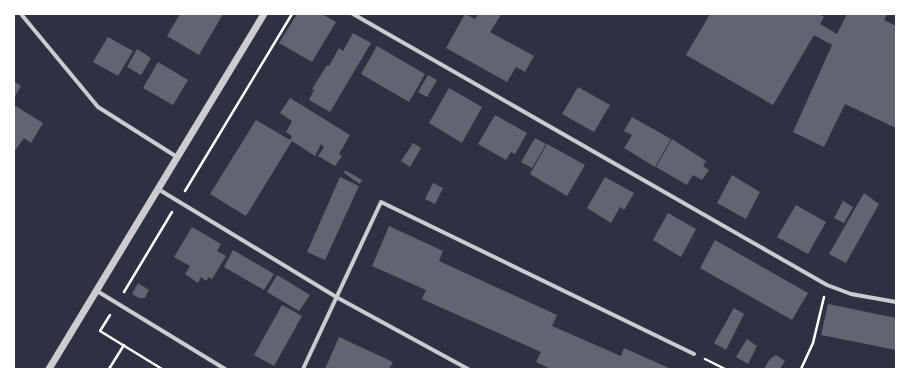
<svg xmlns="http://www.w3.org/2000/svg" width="910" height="383" font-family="'Sofia Sans Condensed',sans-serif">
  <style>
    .building { fill: #626471 }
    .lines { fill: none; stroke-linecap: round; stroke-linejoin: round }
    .path { stroke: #fff; stroke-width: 2.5 }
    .minor { stroke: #caccd0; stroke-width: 4 }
    .tertiary { stroke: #caccd0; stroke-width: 7 }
  </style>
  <rect width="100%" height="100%" fill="#2d3142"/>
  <g class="building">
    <path d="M180 14H223L199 55 167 36Z"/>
    <path d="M297 14H322L336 22 312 62 279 43Z"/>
    <path d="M465 14 475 19 478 14 501 15 490 32 534 56 525 72 516 67 507 82 446 48Z"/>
    <path d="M710 14H819L824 17 820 24 837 34 847 14H887L884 20 896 26V128L845 104 824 147 793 132 832 45 814 35 773 105 686 55Z"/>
    <path d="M353 33 371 43 330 112 309 100 314 90 312 89 327 65 329 66 339 48 343 51Z"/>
    <path d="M108 37 133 51 118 76 93 62Z"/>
    <path d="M377 46 425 74 409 102 361 74Z"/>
    <path d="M137 49 151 58 141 75 127 67Z"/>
    <path d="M158 62 188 80 173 105 143 88Z"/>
    <path d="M428 75 437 80 427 97 418 92Z"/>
    <path d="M14 81 21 86 14 98Z"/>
    <path d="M578 87 610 105 594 132 562 114Z"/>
    <path d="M449 88 482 107 462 143 429 123Z"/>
    <path d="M290 98 350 135 339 154 342 156 335 166 318 156 324 147 321 144 315 156 292 141 246 216 210 194 256 120 290 140 292 136 286 132 292 121 280 113Z"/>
    <path d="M14 105 43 123 31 143 24 138 14 152Z"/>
    <path d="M495 115 527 133 515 154 511 152 506 160 478 144Z"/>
    <path d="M632 117 671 139 655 167 624 148 632 135 624 131Z"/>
    <path d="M535 138 546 144 532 168 521 162Z"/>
    <path d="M672 139 706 161 703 166 709 170 702 180 693 175 687 185 656 167Z"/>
    <path d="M413 143 421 148 410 167 401 161Z"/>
    <path d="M547 144 585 165 567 196 530 174Z"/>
    <path d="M345 170 362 180 360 184 344 173Z"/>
    <path d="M732 175 760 192 746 219 717 203Z"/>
    <path d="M340 177 359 186 325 260 307 252Z"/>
    <path d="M605 177 634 193 624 210 620 207 611 223 587 208Z"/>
    <path d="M433 183 443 188 435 204 425 199Z"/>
    <path d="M864 193 879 204 846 263 829 254Z"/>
    <path d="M843 201 853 207 844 223 834 218Z"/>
    <path d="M796 205 826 222 808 254 777 237Z"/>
    <path d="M668 213 696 229 681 257 653 240Z"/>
    <path d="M389 226 443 251 439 261 557 315 552 326 621 356 624 348 671 369H551L536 362 541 352 422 299 426 290 372 266Z"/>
    <path d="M192 227 221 244 217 251 226 256 212 279 209 277 206 281 201 277 198 283 185 274 190 266 174 257Z"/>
    <path d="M715 240 808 293 792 320 700 268Z"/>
    <path d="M233 250 274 274 264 290 224 267Z"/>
    <path d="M277 275 310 295 299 311 267 292Z"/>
    <path d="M138 283 149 290 145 298H139L132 294Z"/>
    <path d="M828 304 896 318V350L821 335Z"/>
    <path d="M282 305 302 316 274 366 254 355Z"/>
    <path d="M734 308 744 314 726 350 714 343Z"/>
    <path d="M339 337 393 362 389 369H325Z"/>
    <path d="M747 339 757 346 748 364 736 357Z"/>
    <path d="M776 355 785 361 780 369H764L770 359Z"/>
  </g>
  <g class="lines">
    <g class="path">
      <path d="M185 191 292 14"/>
      <path d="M124 292 172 212"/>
      <path d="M110 315 100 331 162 369"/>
      <path d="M705 359 725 369"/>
      <path d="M109 369 124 345"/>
      <path d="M801 369 813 343 824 297"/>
    </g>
    <g class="minor">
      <path d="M21 14 98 107 177 157"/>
      <path d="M353 14 827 285 851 294 896 302"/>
      <path d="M158 189 338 298 468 369"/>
      <path d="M97 291 225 369"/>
      <path d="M303 369 381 202 694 354"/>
    </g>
    <path class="tertiary" d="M49 369 264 14"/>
  </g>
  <rect width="910" height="383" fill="none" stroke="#ffffff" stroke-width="30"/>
</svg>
